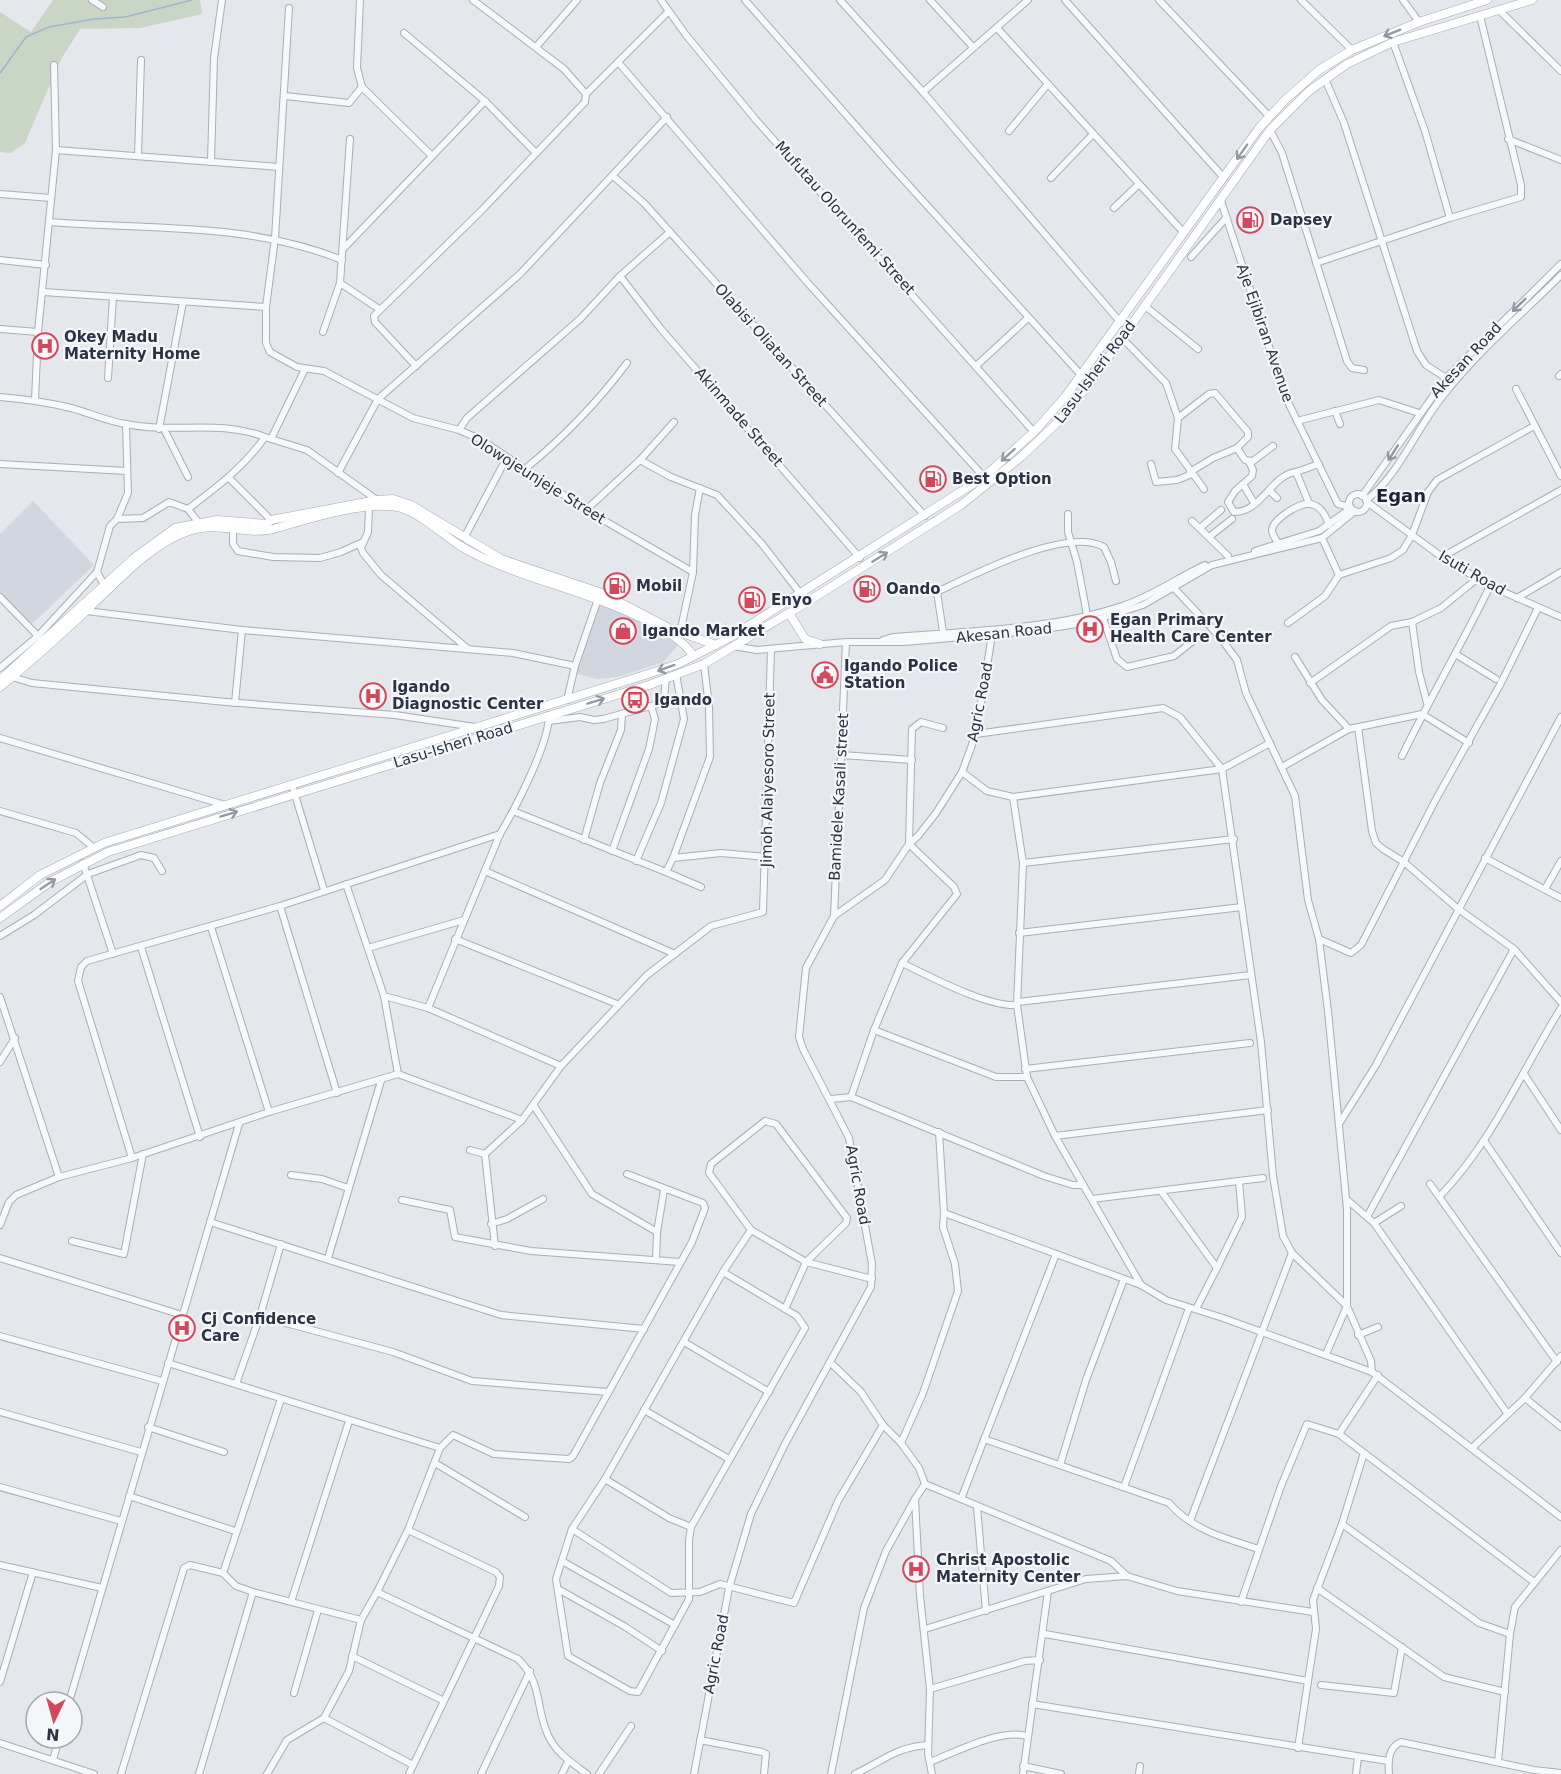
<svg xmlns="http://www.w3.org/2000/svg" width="1561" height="1774" font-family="'DejaVu Sans',sans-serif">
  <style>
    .built { fill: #d2d6de }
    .green { fill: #c9d6c5 }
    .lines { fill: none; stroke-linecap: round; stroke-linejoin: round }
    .stream { stroke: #9fb4cc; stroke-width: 1.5 }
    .minor-casing { stroke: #a9aeb7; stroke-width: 8 }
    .major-casing { stroke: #a3abb8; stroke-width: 9 }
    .minor { stroke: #f7f8fa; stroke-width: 6 }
    .major { stroke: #fff; stroke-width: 8 }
    .oneway { stroke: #959aa2 }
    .oneway2 { stroke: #9196a0 }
    .labels { text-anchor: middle; stroke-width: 4.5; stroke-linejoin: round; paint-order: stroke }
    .street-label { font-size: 15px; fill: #2b3445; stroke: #f4f6f9 }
    .poi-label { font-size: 15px; font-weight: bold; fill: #2b3445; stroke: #f4f6f9; text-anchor: start }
    .quarter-label { font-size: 18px; font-weight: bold; fill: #1d2536; stroke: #f4f6f9 }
  </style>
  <rect width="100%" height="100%" fill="#e4e7ec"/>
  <g class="built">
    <path d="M33 501 94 565 32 624 0 592V534Z"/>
    <path d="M600 601 635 618 679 644 663 662 618 677 597 679 574 673Z"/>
  </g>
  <path class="green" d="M53 0H200L202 14 140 28 80 29 60 61 25 143 10 153 0 152V12L31 32Z"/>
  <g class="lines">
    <path class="stream" d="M0 73 26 37 49 27 94 19 125 17 192 0"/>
    <g class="minor-casing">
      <g id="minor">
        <path d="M92 0 103 7"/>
        <path d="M360 0 357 68 362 87 432 156"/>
        <path d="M473 0 564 69 586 94"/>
        <path d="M661 0 686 35 756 120 1034 432"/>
        <path d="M745 0 893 168 1082 376"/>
        <path d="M840 0 923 92 1121 323"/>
        <path d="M930 0 973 47"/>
        <path d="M1065 0 1224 178"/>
        <path d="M1159 0 1269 116"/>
        <path d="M1301 0 1352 50"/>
        <path d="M1403 0 1419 22"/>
        <path d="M289 8 275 238 266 307V343L270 352 297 367 324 371 413 418 459 430 480 439 586 510 693 572"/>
        <path d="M1499 10 1561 71"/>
        <path d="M997 28 1184 233"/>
        <path d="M404 33 485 101 536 153"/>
        <path d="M1393 42 1425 131 1450 218"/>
        <path d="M536 47 577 0"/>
        <path d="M618 62 807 282 984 477"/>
        <path d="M1325 79 1344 123 1417 351 1426 365 1446 378"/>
        <path d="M923 92 1028 0"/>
        <path d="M285 96 349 103 362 87"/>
        <path d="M1270 130 1282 153 1347 361 1352 368 1364 370"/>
        <path d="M1009 131 1047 85"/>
        <path d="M1508 139 1561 160"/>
        <path d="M56 150 279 167"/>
        <path d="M138 156 141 60"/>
        <path d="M211 162 214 58 222 0"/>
        <path d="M613 176 644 203 925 516"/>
        <path d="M1051 178 1093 134"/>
        <path d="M0 194 51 198"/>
        <path d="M1221 201 1286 398 1338 504 1350 507"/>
        <path d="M1114 208 1138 185"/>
        <path d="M49 222C148 230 249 222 342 260"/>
        <path d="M344 248 485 101"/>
        <path d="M1191 257 1226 218"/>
        <path d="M0 260 46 265"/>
        <path d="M1316 263 1450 218 1521 197V185L1480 16"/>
        <path d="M620 276 661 329 860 558"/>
        <path d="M340 283 379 309"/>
        <path d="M43 292 266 307"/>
        <path d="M1145 306 1198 349"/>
        <path d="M0 329 38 332"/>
        <path d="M323 332 340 283 350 139"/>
        <path d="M1122 338 1166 383 1178 418 1175 449 1204 489"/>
        <path d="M416 366 375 322 374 316 481 211 585 102 586 94 668 12"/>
        <path d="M976 366 1028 318"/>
        <path d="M1559 376 1561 374"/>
        <path d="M108 378 113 297"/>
        <path d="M1516 389 1561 476"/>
        <path d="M0 397C24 399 47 402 71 408 90 413 106 421 126 424L128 493 117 519 110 526 97 572 104 585"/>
        <path d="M35 400 38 332 56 150 54 65"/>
        <path d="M1335 411 1340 424"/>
        <path d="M1178 418 1209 394 1215 393 1248 432V437L1237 448 1245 460 1253 461 1273 446"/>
        <path d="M1297 421 1379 400 1419 413"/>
        <path d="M126 424C174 434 217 419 265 437"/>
        <path d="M159 429 183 302"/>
        <path d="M164 429 188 477"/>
        <path d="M459 430 467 418 580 319 620 276 670 232"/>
        <path d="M271 439 307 450 377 500"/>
        <path d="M640 460 671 477 717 495 762 544 800 593"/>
        <path d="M1249 462 1253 470 1252 476 1235 491 1228 502 1234 512C1261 513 1272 474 1296 472"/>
        <path d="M0 464 127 471"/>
        <path d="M1151 464 1156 482 1177 480 1192 474"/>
        <path d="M525 469C564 437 597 403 627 363"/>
        <path d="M1190 472 1213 458 1237 448"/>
        <path d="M338 473 378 399 520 274 667 117"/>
        <path d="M230 479 271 520"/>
        <path d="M1243 484 1254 503"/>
        <path d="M1270 491 1277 498"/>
        <circle cx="1358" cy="503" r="9"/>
        <path d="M1362 496 1446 378 1561 264"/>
        <path d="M1366 500C1397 478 1417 428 1442 397 1477 352 1521 315 1561 275"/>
        <path d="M1367 502 1442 557 1490 586 1561 617"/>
        <path d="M1309 503 1296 472 1319 464"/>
        <path d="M369 508 368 532 361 548 363 553 381 575 468 649"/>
        <path d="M188 509C217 487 244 467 265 437L271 439 305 369"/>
        <path d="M586 510 640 460 674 422"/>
        <path d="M1068 514V532L1077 562 1087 615"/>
        <path d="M117 519 143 518 169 502 188 509 198 522"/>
        <path d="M1192 521 1228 556"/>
        <path d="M233 528V544L238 551 273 557 320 558 341 552 363 542"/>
        <path d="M1200 528 1221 510"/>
        <path d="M1209 537 1232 519"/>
        <path d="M464 538 506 459"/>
        <path d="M1322 538 1339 575"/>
        <path d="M1279 545C1277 541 1273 536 1272 531 1271 520 1300 502 1310 504 1321 505 1326 516 1329 525"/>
        <path d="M1255 551 1319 531 1351 508"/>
        <path d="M1442 557 1561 490"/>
        <path d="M1174 588 1219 636 1237 660 1246 693 1295 796 1308 900 1319 939 1328 1011 1347 1209V1306L1371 1361 1372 1372"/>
        <path d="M0 597 40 638"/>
        <path d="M1517 598 1561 572"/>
        <path d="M86 611 242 630 513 653 575 666"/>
        <path d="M1103 618 1117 659 1127 667 1174 656 1198 637"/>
        <path d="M1412 622 1419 672 1427 703"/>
        <path d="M1288 623 1325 596 1339 575 1391 558 1403 550 1412 535 1428 492 1437 480 1534 426"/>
        <path d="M943 632 937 592C973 575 1067 526 1104 547L1111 562 1116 581"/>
        <path d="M680 633 693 572 695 515 700 488"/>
        <path d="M883 640 893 637C968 631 1050 630 1122 606 1151 597 1177 578 1205 565"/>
        <path d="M733 646 757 650 846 642H904L1033 631 1089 622 1143 605 1212 565 1322 538 1355 511"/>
        <path d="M1457 655 1496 679"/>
        <path d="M1295 657 1322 700 1349 729"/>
        <path d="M0 668 38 636 97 572"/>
        <path d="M12 677 32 683 226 702 395 715 475 727"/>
        <path d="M1310 683 1391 626 1412 622 1441 608 1478 578"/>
        <path d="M567 700 575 666 598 599"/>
        <path d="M235 703 242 630"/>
        <path d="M549 721 580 717 594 720 603 719 658 704 664 698 666 678"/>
        <path d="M1358 727 1372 831 1376 843 1383 849 1404 862 1457 908 1514 949 1561 1002"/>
        <path d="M976 734 1163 708 1180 717 1222 769 1261 1042 1273 1176 1283 1236 1292 1253 1347 1306 1326 1354"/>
        <path d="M0 738 225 805"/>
        <path d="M842 755 912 760"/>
        <path d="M1402 756C1430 698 1462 644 1490 586"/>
        <path d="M1282 767 1349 729 1422 714 1469 743"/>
        <path d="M962 772 987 791 1013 797 1023 863 1017 1005 1027 1077 1055 1136 1141 1285"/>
        <path d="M292 785 324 890"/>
        <path d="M1013 797 1222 769 1270 743"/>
        <path d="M0 811 76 833 93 847"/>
        <path d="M513 811 666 872 673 858 721 853 766 857"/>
        <path d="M584 840 600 783 621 730 622 714"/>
        <path d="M612 851 649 749 655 719 651 706"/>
        <path d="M673 858 710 757 709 707 704 664"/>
        <path d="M1485 858 1561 898"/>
        <path d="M636 861 661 803 684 719 676 674"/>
        <path d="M83 863 113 954"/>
        <path d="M1023 863 1234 839"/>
        <path d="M485 871 675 954"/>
        <path d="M666 872 701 887"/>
        <path d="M346 884 384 996 398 1074"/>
        <path d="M1545 889 1561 861"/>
        <path d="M280 906 337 1093"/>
        <path d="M834 916 846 642"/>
        <path d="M211 927 269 1112"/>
        <path d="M1019 933 1242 907"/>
        <path d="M0 936 34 915 88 874 141 855 154 858 162 871"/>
        <path d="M455 939 617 1004"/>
        <path d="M1319 939 1351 953 1361 945 1435 801 1501 683 1538 608"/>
        <path d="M141 947 200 1137"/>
        <path d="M368 948 464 920"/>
        <path d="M902 963C931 977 987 1007 1017 1005"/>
        <path d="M384 996 428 1008 561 1066"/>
        <path d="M0 997 59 1177"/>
        <path d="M1018 1002 1251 975"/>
        <path d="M428 1008 500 834C515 809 549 744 549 715"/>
        <path d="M874 1030 996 1077H1027"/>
        <path d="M0 1062 15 1038"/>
        <path d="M1025 1069 1250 1043"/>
        <path d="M1524 1074 1561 1130"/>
        <path d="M851 1097 874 1030 902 963 957 894 954 887 909 844 912 729 921 722 943 728"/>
        <path d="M831 1099 851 1097 1044 1176 1073 1185H1083"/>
        <path d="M534 1106 592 1194 657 1232"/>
        <path d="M765 1121 776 1124 847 1218 846 1223 806 1262 751 1230 709 1173 711 1164Z"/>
        <path d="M1339 1124 1376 1065 1561 717"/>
        <path d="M939 1132 944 1213 1141 1285 1166 1300 1223 1318 1372 1372 1561 1517"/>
        <path d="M1055 1136 1268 1110"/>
        <path d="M1485 1142 1561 1253"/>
        <path d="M470 1150 485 1154"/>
        <path d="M132 1158 78 981 81 967 87 961 280 906 500 834"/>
        <path d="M291 1175 322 1179 348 1188"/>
        <path d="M1430 1184 1557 1362"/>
        <path d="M1161 1191 1217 1268 1242 1217 1239 1181"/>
        <path d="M1440 1196C1493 1141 1521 1072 1561 1008"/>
        <path d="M1092 1199 1263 1178"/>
        <path d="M1346 1199 1374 1223 1507 1413"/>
        <path d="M402 1200 450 1210 455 1237 531 1251 680 1262"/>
        <path d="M1368 1215 1514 949"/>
        <path d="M210 1222 501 1315 644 1329"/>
        <path d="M1374 1223 1401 1206"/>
        <path d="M491 1224 507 1219 543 1199"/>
        <path d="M0 1225 9 1202 16 1195 59 1177 132 1158 269 1112 398 1074 522 1120"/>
        <path d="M72 1241 124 1254 143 1154"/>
        <path d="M495 1246 485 1154 522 1120 561 1066 647 975 711 926 763 912 771 649"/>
        <path d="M0 1258 182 1315"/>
        <path d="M328 1258 381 1081"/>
        <path d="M656 1260 657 1232 664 1190"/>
        <path d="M723 1272 797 1316 805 1328 691 1527 689 1540V1599L638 1692 630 1691 568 1656 556 1579 572 1529 605 1479 723 1272 751 1230"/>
        <path d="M785 1309 806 1262 872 1279"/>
        <path d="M1196 1309 1217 1268"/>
        <path d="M260 1316 393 1352 472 1381 608 1392"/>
        <path d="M1358 1335 1378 1327"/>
        <path d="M0 1336 162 1381"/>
        <path d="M684 1342 769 1392"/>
        <path d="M168 1363 440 1448"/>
        <path d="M831 1363 861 1392 883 1425 901 1443 919 1468 925 1484 1111 1561 1127 1576"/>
        <path d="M236 1384 260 1316 281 1244"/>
        <path d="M1525 1398 1561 1427"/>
        <path d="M644 1410 729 1459"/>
        <path d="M0 1412 141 1452"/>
        <path d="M148 1427 224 1452"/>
        <path d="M1339 1434 1378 1375"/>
        <path d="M984 1439 1169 1503C1192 1530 1227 1539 1259 1549"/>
        <path d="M901 1443 923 1393 958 1291 955 1264 943 1227 944 1213"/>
        <path d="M1472 1448 1525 1398 1561 1356"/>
        <path d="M435 1463 525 1517"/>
        <path d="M1060 1465 1086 1380 1124 1279"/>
        <path d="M605 1479 669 1518 691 1527"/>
        <path d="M925 1484 915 1499 920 1596 930 1689 928 1754 932 1774"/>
        <path d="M0 1487 121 1521"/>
        <path d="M1124 1487 1189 1308"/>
        <path d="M129 1496 235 1531"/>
        <path d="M961 1499 1056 1254"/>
        <path d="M977 1507 986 1611"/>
        <path d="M1190 1521 1292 1253"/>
        <path d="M1342 1524 1479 1623 1510 1634"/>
        <path d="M572 1529 671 1593 700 1592 720 1584 794 1603 838 1501 883 1425"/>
        <path d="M408 1530 496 1572 500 1577 499 1586 409 1774"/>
        <path d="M562 1561 675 1625"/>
        <path d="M0 1565 102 1588"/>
        <path d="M223 1573 236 1586 253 1592 361 1620 377 1592 518 1659C543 1683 535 1707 548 1735 556 1753 572 1763 587 1774"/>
        <path d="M1317 1588 1444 1677 1505 1692"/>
        <path d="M558 1589 624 1626 662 1651"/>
        <path d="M377 1592 408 1530 440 1448 453 1435 494 1454 569 1459 573 1456 692 1242 705 1208 703 1203 627 1174"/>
        <path d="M291 1602 349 1421"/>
        <path d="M1241 1602 1281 1486 1307 1424 1339 1434 1534 1582"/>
        <path d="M925 1629 1086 1579 1127 1576 1177 1591 1313 1612"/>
        <path d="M1045 1634 1308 1681 1298 1748"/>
        <path d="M352 1656 442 1700"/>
        <path d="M1308 1681 1316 1629 1313 1600 1342 1524 1364 1453"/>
        <path d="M0 1682 33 1572"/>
        <path d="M1321 1685 1394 1693 1402 1647"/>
        <path d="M930 1689 1025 1661 1040 1660"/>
        <path d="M294 1693 318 1610"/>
        <path d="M69 1702 239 1124"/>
        <path d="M1032 1704 1388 1761"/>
        <path d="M324 1718 413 1765"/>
        <path d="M700 1740 762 1752 766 1754 764 1774"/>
        <path d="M0 1743 94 1774"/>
        <path d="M53 1760 59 1738"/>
        <path d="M930 1762C956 1752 1001 1728 1027 1736"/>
        <path d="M1498 1762 1510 1634 1515 1607 1561 1550"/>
        <path d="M1023 1766 1061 1774"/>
        <path d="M121 1774 184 1568 190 1565 223 1573 281 1399"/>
        <path d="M199 1774 253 1592"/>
        <path d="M267 1774 287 1740 324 1718 349 1671 361 1620"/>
        <path d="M481 1774 530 1671"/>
        <path d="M562 1774 568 1761"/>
        <path d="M599 1774 631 1726"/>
        <path d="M694 1774 729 1588 751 1514 785 1444 871 1287 872 1264 849 1138 803 1049 799 1037 806 968 834 916 885 880 909 844 918 836 936 813 962 772 976 734 992 635"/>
        <path d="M831 1774 864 1608 886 1551 915 1499"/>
        <path d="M855 1774C883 1761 896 1747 928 1745"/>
        <path d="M1023 1774 1048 1591"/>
        <path d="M1139 1774 1140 1766"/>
        <path d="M1356 1774 1358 1757"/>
        <path d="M1389 1774C1388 1762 1388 1747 1401 1742L1534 1770 1561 1773"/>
      </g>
    </g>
    <g class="major-casing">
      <g id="major">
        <path d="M789 613 805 639 820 644"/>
        <path d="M0 680 134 558 175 528 217 520 267 524 271 520 377 500 393 499 411 505 501 559 602 593 671 629 716 645"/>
        <path d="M0 687C30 662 60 636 88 609 118 581 152 542 192 530 220 521 250 537 277 528 307 519 372 499 401 508 423 515 443 535 462 547 486 561 511 570 537 579 574 591 675 622 693 656"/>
        <path d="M0 906 40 875 104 843 645 675 678 664 729 638 984 477 1034 432 1065 397 1259 128 1285 100 1319 70 1352 50 1419 22 1487 0"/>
        <path d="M0 918 50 882 108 852 649 685 704 664 804 604 961 505 1021 457 1058 422 1090 383 1270 130 1309 91 1347 64 1393 42 1532 0"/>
      </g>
    </g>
    <use href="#minor" class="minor"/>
    <use href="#major" class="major"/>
  </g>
  <defs><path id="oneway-shaft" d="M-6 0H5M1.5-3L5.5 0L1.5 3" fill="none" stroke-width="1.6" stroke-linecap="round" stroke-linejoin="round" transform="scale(1.5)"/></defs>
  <g class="oneway">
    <use href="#oneway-shaft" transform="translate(1392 33) rotate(158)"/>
    <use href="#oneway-shaft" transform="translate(1242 152) rotate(125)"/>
    <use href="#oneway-shaft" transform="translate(1008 455) rotate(138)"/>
    <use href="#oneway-shaft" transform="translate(880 557) rotate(-32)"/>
    <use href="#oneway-shaft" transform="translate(666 668) rotate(160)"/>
    <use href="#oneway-shaft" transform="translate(596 701) rotate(-17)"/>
    <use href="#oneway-shaft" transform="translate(229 814) rotate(-17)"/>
    <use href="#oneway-shaft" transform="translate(48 884) rotate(-33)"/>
  </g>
  <g class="oneway2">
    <use href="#oneway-shaft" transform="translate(1519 305) rotate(136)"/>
    <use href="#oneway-shaft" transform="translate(1393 453) rotate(123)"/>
  </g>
  <defs>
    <g id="fuel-ring" transform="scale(1.35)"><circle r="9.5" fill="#f4f6f9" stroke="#d1495b" stroke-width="1.5"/><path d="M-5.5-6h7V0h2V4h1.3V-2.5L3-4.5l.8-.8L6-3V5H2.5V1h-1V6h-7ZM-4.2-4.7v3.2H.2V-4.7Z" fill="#d1495b"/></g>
    <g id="hospital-ring" transform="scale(1.35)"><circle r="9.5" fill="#f4f6f9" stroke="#d1495b" stroke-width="1.5"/><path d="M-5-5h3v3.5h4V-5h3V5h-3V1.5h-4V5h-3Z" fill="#d1495b"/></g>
    <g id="shop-ring" transform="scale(1.35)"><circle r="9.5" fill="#f4f6f9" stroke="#d1495b" stroke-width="1.5"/><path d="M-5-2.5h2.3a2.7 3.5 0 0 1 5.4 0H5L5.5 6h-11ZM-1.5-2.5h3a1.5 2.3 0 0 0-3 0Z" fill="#d1495b"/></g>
    <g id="civic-ring" transform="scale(1.35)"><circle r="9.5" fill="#f4f6f9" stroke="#d1495b" stroke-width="1.5"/><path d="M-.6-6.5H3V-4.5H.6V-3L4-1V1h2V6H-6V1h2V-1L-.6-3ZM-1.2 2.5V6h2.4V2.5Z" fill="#d1495b"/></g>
    <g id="bus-ring" transform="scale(1.35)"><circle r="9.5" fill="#f4f6f9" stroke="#d1495b" stroke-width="1.5"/><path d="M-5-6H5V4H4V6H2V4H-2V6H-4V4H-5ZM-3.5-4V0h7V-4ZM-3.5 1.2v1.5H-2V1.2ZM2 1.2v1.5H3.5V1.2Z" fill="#d1495b"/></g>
  </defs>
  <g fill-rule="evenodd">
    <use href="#fuel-ring" x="1250" y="220"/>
    <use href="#hospital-ring" x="45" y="346"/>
    <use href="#fuel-ring" x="933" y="479"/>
    <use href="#fuel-ring" x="617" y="586"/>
    <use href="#fuel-ring" x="867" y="589"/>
    <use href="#fuel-ring" x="752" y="600"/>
    <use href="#hospital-ring" x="1090" y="629"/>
    <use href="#shop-ring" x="623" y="631"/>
    <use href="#civic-ring" x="825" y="675"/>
    <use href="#hospital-ring" x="373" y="696"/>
    <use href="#bus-ring" x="635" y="700"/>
    <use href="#hospital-ring" x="182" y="1328"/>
    <use href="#hospital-ring" x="916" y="1569"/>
  </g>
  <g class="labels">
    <g class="street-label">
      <text transform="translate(845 218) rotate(48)" y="5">Mufutau Olorunfemi Street</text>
      <text transform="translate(1265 333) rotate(71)" y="5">Aje Ejibiran Avenue</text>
      <text transform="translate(771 345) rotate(48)" y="5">Olabisi Oliatan Street</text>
      <text transform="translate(1466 360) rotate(-47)" y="5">Akesan Road</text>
      <text transform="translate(1095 372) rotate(-53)" y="5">Lasu-Isheri Road</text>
      <text transform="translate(739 417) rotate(49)" y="5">Akinmade Street</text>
      <text transform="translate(538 479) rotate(32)" y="5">Olowojeunjeje Street</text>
      <text transform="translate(1472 573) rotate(30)" y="5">Isuti Road</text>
      <text transform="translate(1004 633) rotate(-6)" y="5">Akesan Road</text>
      <text transform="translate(980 702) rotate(-79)" y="5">Agric Road</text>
      <text transform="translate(453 745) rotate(-17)" y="5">Lasu-Isheri Road</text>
      <text transform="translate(768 780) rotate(-89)" y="5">Jimoh Alaiyesoro Street</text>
      <text transform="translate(839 797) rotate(-87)" y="5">Bamidele Kasali street</text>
      <text transform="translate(858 1185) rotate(80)" y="5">Agric Road</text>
      <text transform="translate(716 1654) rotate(-79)" y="5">Agric Road</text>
    </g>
    <g class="poi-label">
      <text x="1270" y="225">Dapsey</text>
      <text x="64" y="342">Okey Madu<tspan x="64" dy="17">Maternity Home</tspan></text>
      <text x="952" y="484">Best Option</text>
      <text x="636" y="591">Mobil</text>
      <text x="886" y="594">Oando</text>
      <text x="771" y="605">Enyo</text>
      <text x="1110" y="625">Egan Primary<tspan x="1110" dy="17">Health Care Center</tspan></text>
      <text x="642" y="636">Igando Market</text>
      <text x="844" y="671">Igando Police<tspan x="844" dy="17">Station</tspan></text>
      <text x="392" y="692">Igando<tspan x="392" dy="17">Diagnostic Center</tspan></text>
      <text x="654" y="705">Igando</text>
      <text x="201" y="1324">Cj Confidence<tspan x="201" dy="17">Care</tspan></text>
      <text x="936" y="1565">Christ Apostolic<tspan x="936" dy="17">Maternity Center</tspan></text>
    </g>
    <g class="quarter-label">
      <text x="1401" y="502">Egan</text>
    </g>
  </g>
  <g transform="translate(54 1720) rotate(185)"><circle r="28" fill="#f4f6f9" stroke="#a4a8b1" stroke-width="1.5"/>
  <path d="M0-4.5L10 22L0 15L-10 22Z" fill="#d1495b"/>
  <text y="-9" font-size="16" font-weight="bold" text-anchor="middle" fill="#2b3445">N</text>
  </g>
</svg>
